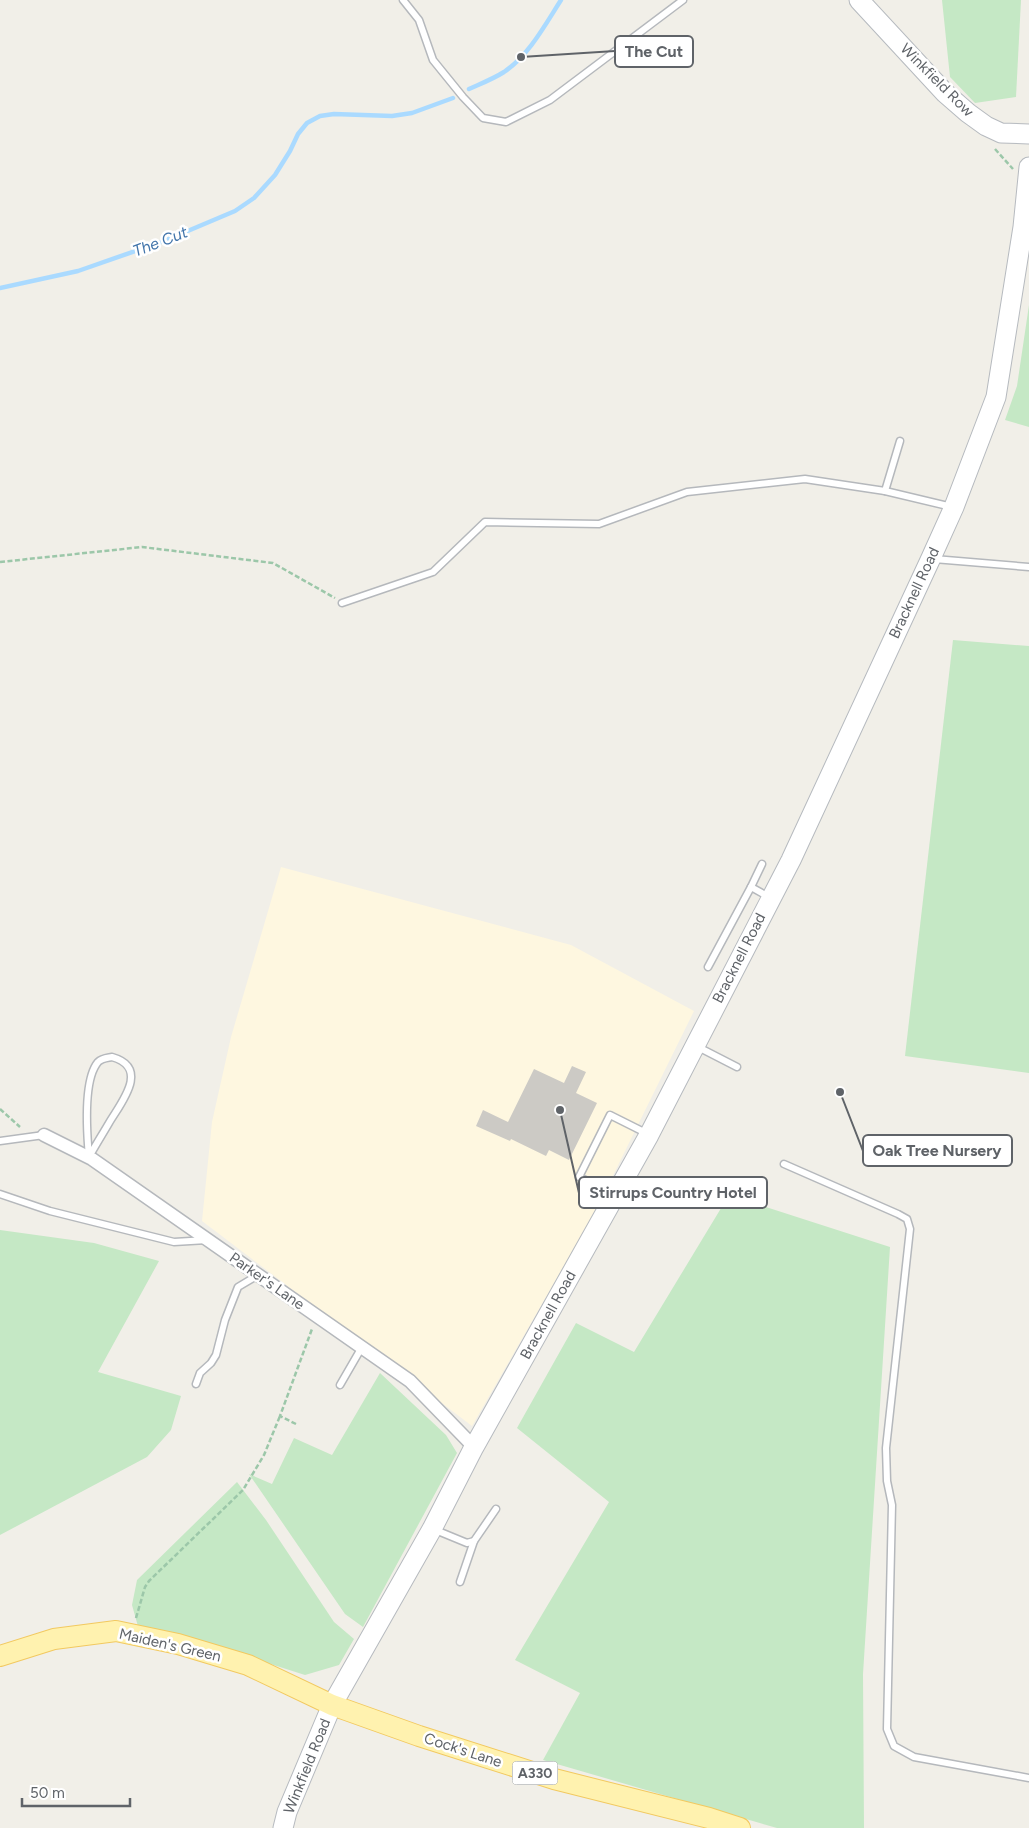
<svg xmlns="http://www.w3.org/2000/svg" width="1029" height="1828" font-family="Figtree,sans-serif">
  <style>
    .commercial { fill: #fef7e0 }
    .green { fill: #c5e8c5 }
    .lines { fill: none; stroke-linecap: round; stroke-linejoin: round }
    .stream { stroke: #aadaff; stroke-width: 4.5 }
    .building { fill: #cccac5 }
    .lane-casing { stroke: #b5b8bc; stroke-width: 9 }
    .street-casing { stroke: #b5b8bc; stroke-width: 15 }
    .secondary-casing { stroke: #b6babf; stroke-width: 21 }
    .primary-casing { stroke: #f2c960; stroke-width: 22 }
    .path { stroke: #9cc7a9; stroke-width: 2.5; stroke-dasharray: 5 2.5; stroke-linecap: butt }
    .lane { stroke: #fff; stroke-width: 6 }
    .street { stroke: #fff; stroke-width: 12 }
    .secondary { stroke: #fff; stroke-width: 19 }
    .primary { stroke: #fff2af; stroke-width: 20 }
    .labels { text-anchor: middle; stroke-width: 5; stroke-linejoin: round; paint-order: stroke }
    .shield { fill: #fff; stroke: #8f9295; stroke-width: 1 }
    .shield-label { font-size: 14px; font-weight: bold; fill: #5f6368 }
    .street-label { font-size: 15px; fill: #5f6368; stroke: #fff }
    .water-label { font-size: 16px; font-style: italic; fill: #4174aa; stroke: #fff }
    .leader { fill: none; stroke: #5f6368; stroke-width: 2 }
    .callout-dot { fill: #5f6368; stroke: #fff; stroke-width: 2 }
    .callout { fill: #fff; stroke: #5f6368; stroke-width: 2 }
    .callout-label { font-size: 16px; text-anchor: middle; font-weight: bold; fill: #5f6368 }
  </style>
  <rect width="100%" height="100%" fill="#f1efe8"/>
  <path class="commercial" d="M281 867 571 945 694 1011 597 1208 472 1426 202 1221 212 1122 231 1037Z"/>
  <g class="green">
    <path d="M942 0H1021L1016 97 975 103 950 77Z"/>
    <path d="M1029 305V427L1005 420 1017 386Z"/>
    <path d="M953 640 1029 646V1073L905 1056Z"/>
    <path d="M729 1195 890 1247 863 1674 864 1828H777L543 1760 580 1693 515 1660 609 1502 517 1428 576 1323 634 1352Z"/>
    <path d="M0 1230 94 1243 159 1261 98 1372 181 1396 171 1430 147 1457 0 1535Z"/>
    <path d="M380 1373 446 1435 457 1453 363 1627 345 1614 249 1474 272 1484 294 1438 332 1455Z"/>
    <path d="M237 1482 266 1520 334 1622 354 1639 339 1665 305 1675 227 1650 139 1630 132 1605 137 1580Z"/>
  </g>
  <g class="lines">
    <g class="stream">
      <path d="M469 89C480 84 493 79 504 72 529 55 545 25 561 0"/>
      <path d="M0 288 78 271 164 241 235 211 254 198 275 175 290 151 298 134 307 123 320 116 334 114 392 116 412 113 453 98"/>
    </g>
  </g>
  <path class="building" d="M572 1066 586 1072 576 1093 597 1103 569 1160 549 1150 546 1156 511 1139 510 1141 476 1126 483 1110 508 1122 534 1069 564 1083Z"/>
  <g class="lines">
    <g class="lane-casing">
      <g id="lane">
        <path d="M403 0 419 20 433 60 463 97 483 118 506 122 550 100 683 0"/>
        <path d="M885 491 900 441"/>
        <path d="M934 559 1029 567"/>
        <path d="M342 603 433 572 485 522 599 524 687 492 805 479 885 491 952 507"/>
        <path d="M751 887 762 864"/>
        <path d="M708 967 751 887 769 897"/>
        <path d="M698 1047 737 1067"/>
        <path d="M112 1057C151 1068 120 1104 109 1123 102 1135 95 1146 89 1157 87 1135 83 1080 98 1062 102 1058 107 1058 112 1057Z"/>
        <path d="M0 1141 44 1135"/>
        <path d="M784 1164 898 1214 907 1219 910 1229 886 1448 887 1481 892 1505 887 1729 894 1746 914 1757 1029 1778"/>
        <path d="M615 1193 579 1177 610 1115 648 1134"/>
        <path d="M0 1194 50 1211 174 1242 207 1240"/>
        <path d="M196 1384 200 1373 211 1363 216 1355 225 1320 238 1287 258 1275"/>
        <path d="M340 1385 362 1347"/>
        <path d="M433 1529 467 1543 474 1541 496 1509"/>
        <path d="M460 1582 474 1541"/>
      </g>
    </g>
    <g class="street-casing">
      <path id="street" d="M44 1135 92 1159 410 1381 474 1447"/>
    </g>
    <g class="secondary-casing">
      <g id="secondary">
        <path d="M859 0 945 93 968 113 986 126 1001 133 1029 134"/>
        <path d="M283 1828 287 1812 332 1705 432 1529 474 1447 649 1135 791 860 931 558 954 507 996 397 1023 227 1029 167"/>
      </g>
    </g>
    <g class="primary-casing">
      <path id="primary" d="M0 1656 54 1639 116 1631 178 1644 248 1665 332 1705 419 1736 554 1779 709 1818 740 1828"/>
    </g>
    <g class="path">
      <path d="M995 149 1013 169"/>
      <path d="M0 562 142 547 273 563 335 598"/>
      <path d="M0 1109 20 1127"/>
      <path d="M296 1424 280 1416 312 1329"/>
      <path d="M136 1618 145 1587 149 1581 243 1490 264 1455 280 1416"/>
    </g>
    <use href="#lane" class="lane"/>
    <use href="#street" class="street"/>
    <use href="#secondary" class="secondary"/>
    <use href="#primary" class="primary"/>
  </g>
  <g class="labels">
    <rect class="shield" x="512.5" y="1761.5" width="45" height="23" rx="4"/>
    <g class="shield-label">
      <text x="535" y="1778">A330</text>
    </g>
    <g class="street-label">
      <text transform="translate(937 80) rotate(45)" y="5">Winkfield Row</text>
      <text transform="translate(914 593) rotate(-65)" y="5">Bracknell Road</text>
      <text transform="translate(739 958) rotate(-63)" y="5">Bracknell Road</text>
      <text transform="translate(267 1281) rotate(35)" y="5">Parker's Lane</text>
      <text transform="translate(548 1315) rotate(-61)" y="5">Bracknell Road</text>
      <text transform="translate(170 1645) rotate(13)" y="5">Maiden's Green</text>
      <text transform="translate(463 1750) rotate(18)" y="5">Cock's Lane</text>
      <text transform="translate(307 1766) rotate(-68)" y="5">Winkfield Road</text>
    </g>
    <g class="water-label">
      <text transform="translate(160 241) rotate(-21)" y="6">The Cut</text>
    </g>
  </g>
  <path class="leader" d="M521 57L615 51M840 1092L863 1151M560 1110L579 1193"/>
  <g class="callout-dot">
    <circle cx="521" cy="57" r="5"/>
    <circle cx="840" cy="1092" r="5"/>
    <circle cx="560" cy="1110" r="5"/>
  </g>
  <g class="callout">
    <rect x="615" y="36" width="78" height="31" rx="5"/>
    <rect x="863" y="1135" width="149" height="31" rx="5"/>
    <rect x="579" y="1177" width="188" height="31" rx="5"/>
  </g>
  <g class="callout-label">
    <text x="654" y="57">The Cut</text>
    <text x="937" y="1156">Oak Tree Nursery</text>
    <text x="673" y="1198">Stirrups Country Hotel</text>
  </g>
  <path d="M22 1798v8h108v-8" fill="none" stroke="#5f6368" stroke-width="2.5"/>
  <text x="30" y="1798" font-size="15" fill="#5f6368" stroke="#ffffff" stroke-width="4" paint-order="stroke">50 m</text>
</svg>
